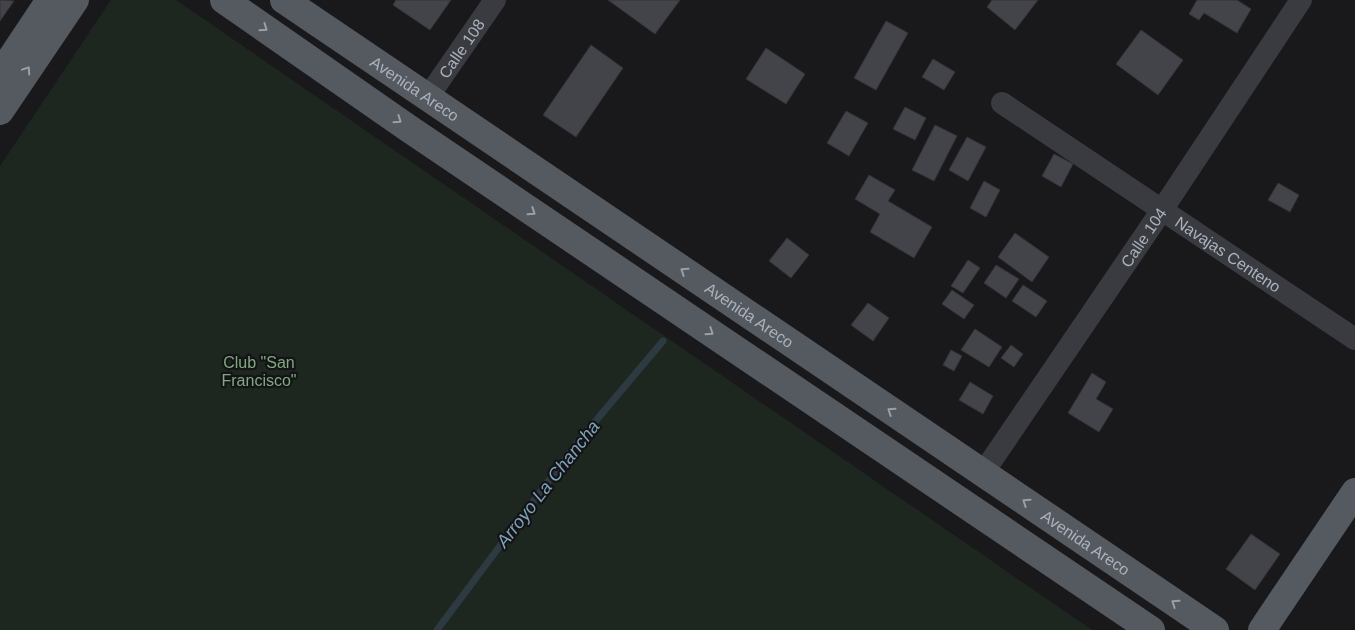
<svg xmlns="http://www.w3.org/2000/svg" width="1355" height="630" font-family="Helvetica,sans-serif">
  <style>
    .green { fill: #1e271f }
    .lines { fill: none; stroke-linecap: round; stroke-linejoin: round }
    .stream { stroke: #2d3a41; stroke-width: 7 }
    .building { fill: #434449; stroke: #333338 }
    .minor { stroke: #3a3b41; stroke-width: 22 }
    .major { stroke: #555960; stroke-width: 28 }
    .oneway { stroke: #99a0aa }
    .labels { text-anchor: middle; stroke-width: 4.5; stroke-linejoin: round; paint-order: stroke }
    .street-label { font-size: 16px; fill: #aab2bc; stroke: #141417 }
    .park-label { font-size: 16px; fill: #81a980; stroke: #141417 }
    .water-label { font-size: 18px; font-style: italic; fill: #7ea4ba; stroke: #141417 }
  </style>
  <rect width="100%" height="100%" fill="#19191c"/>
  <path class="green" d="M111 0H176L1092 630H0V166Z"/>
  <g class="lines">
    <path class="stream" d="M437 630 577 443 663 341"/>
  </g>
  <g class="building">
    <path d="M0 0 14 1 0 21Z"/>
    <path d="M396 0H451L430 30 393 5Z"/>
    <path d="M608 0H680L655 34Z"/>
    <path d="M992 0H1038L1015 30 987 7Z"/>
    <path d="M1197 0H1237L1251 9 1237 33 1204 13 1199 20 1189 14Z"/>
    <path d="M886 21 908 33 876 90 854 78Z"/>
    <path d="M1141 30 1183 60 1158 95 1116 64Z"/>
    <path d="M591 45 623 68 576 137 543 115Z"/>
    <path d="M766 48 805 74 786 104 746 79Z"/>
    <path d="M933 59 955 72 944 90 922 77Z"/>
    <path d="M905 107 926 118 915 140 893 129Z"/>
    <path d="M846 111 868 123 849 156 827 143Z"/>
    <path d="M935 125 957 136 934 181 912 170Z"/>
    <path d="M967 137 986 147 968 181 949 170Z"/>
    <path d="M1054 154 1073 164 1061 187 1042 176Z"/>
    <path d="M869 175 895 190 888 201 932 227 914 258 870 232 880 214 855 199Z"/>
    <path d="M984 181 1000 190 986 217 970 208Z"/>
    <path d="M1278 183 1299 195 1290 212 1268 200Z"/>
    <path d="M1015 233 1049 257 1032 282 998 257Z"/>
    <path d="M787 238 809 255 791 278 769 261Z"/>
    <path d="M968 260 980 268 963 293 951 286Z"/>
    <path d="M996 265 1019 279 1006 298 984 283Z"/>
    <path d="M1023 285 1047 301 1036 317 1012 301Z"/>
    <path d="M952 290 974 305 964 319 942 304Z"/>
    <path d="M868 303 889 318 873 341 851 325Z"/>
    <path d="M975 329 1002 347 989 367 961 350Z"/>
    <path d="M1011 345 1023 354 1014 367 1001 358Z"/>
    <path d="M951 350 962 356 954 371 943 365Z"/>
    <path d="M1092 373 1106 382 1096 399 1113 409 1099 432 1068 413Z"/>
    <path d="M970 382 993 396 983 414 959 400Z"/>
    <path d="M1251 534 1280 554 1255 590 1226 569Z"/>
  </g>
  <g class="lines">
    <g class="minor">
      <path id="s1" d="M428 97 495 0"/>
      <path id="s2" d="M1002 103 1355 339"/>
      <path id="s3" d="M983 473 1162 210 1301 0"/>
    </g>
    <g class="major">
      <path d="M224 0 408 128 1151 630"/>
      <path id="s4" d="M284 0 1215 630"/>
      <path d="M0 75 50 0"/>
      <path d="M0 111 75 0"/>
      <path d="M1262 630 1355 492"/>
    </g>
  </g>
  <defs><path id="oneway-chevron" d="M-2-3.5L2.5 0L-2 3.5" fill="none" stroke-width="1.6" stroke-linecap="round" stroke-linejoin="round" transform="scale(1.25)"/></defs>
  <g class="oneway">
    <use href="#oneway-chevron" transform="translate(264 28) rotate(35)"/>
    <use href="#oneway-chevron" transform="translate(27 70) rotate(-56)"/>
    <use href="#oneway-chevron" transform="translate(398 120) rotate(35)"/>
    <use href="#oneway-chevron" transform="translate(532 212) rotate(34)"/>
    <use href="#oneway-chevron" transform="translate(684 271) rotate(-146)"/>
    <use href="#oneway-chevron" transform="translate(710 332) rotate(34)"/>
    <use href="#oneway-chevron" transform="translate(891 411) rotate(-146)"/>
    <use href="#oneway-chevron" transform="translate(1026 502) rotate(-146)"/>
    <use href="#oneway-chevron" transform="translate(1175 603) rotate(-146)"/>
  </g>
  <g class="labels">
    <g class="street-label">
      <text dy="6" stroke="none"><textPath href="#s1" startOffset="59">Calle 108</textPath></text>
      <text dy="6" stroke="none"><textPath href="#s4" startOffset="158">Avenida Areco</textPath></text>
      <text dy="6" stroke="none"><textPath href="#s3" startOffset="285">Calle 104</textPath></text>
      <text dy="6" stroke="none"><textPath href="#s2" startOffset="272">Navajas Centeno</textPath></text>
      <text dy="6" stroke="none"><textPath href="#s4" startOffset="562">Avenida Areco</textPath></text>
      <text dy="6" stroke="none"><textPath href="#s4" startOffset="968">Avenida Areco</textPath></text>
    </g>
    <g class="park-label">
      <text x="259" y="368">Club "San<tspan x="259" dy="18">Francisco"</tspan></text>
    </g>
    <g class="water-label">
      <text transform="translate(548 484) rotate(-52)" y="6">Arroyo La Chancha</text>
    </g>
  </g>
</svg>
